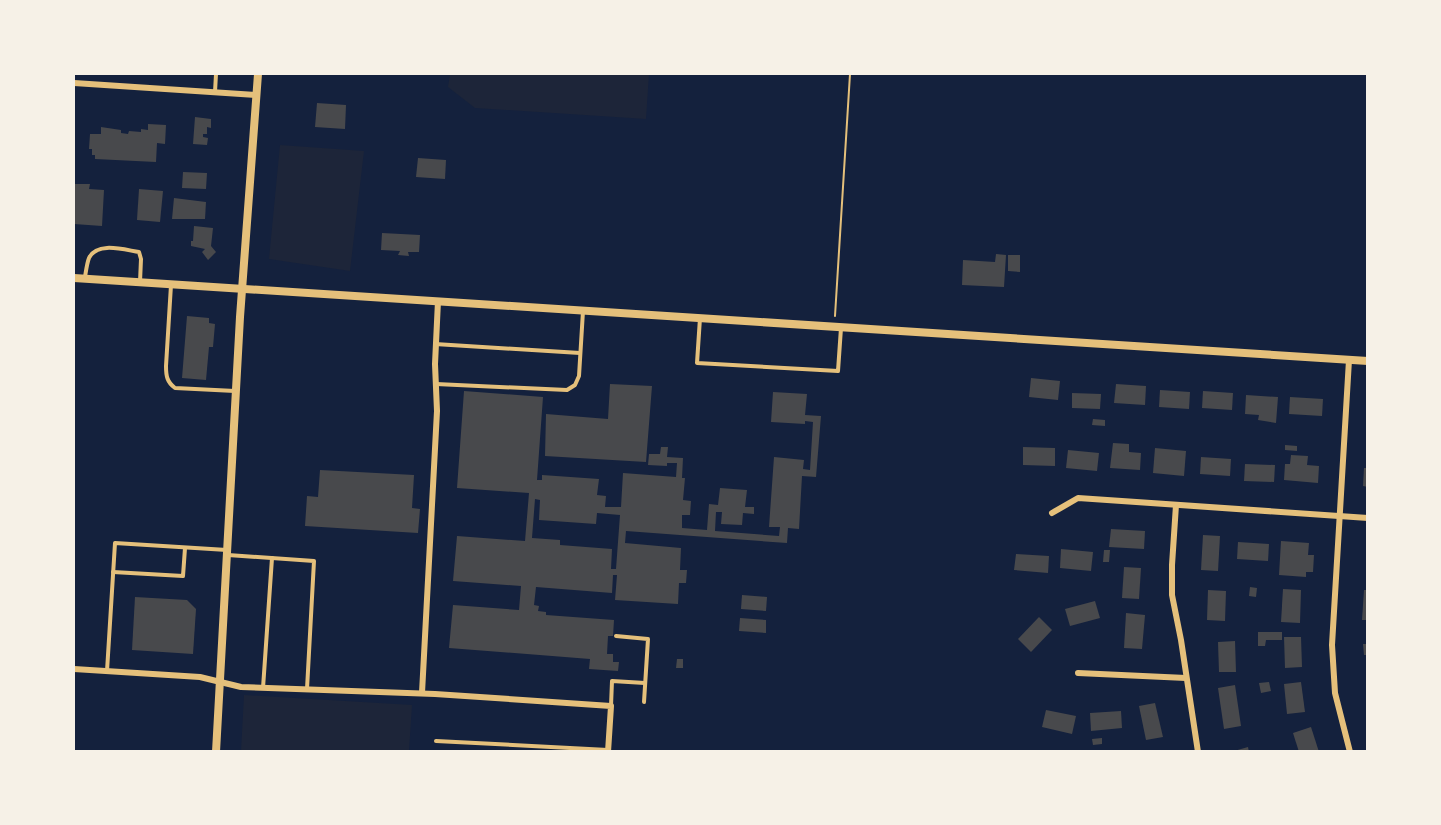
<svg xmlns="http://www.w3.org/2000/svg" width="1441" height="825" font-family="'Zilla Slab',serif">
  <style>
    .green { fill: #1d2539 }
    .building { fill: #48494c; fill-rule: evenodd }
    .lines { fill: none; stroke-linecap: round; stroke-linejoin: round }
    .path { stroke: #e5c07b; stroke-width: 2 }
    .service { stroke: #e5c07b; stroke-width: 4 }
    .minor { stroke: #e5c07b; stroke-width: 6 }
    .tertiary { stroke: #e5c07b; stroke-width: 8 }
  </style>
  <rect width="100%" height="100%" fill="#14213d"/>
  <g class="green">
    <path d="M450 74H649L646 119 475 108 448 87Z"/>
    <path d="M280 145 364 151 350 271 269 259Z"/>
    <path d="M244 695 412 705 409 751H241Z"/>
  </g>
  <g class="building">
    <path d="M317 103 346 105 345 129 315 127Z"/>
    <path d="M195 117 211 119V128L207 127V134H203V137L208 138 207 145 193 144Z"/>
    <path d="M148 124 166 125 165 144 157 143 156 162 95 159V155H92V149H89L90 134H101V127L121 130V133L128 134 129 131 141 132V129L148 130Z"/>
    <path d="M418 158 446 160 445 179 416 177Z"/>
    <path d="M183 172 207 173 206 189 182 188Z"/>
    <path d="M75 184H90L89 189 104 190 102 226 74 224Z"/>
    <path d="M139 189 163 191 160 222 137 220Z"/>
    <path d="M174 198 206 202 205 219H172Z"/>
    <path d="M194 226 213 228 211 246 216 252 208 260 202 252 205 249 191 246V241H193Z"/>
    <path d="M382 233 420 235 419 252H408L409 256 398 255 400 251 381 250Z"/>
    <path d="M996 254 1006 255 1004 287 962 285 963 260 995 262Z"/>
    <path d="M1008 255H1020V272L1008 271Z"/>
    <path d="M187 316 209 318V323L215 324 213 347H209L206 380 182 378Z"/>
    <path d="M1031 378 1060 381 1058 400 1029 397Z"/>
    <path d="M610 384 652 386 646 462 545 456 546 414 608 419Z"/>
    <path d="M1116 384 1146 386 1145 405 1114 403Z"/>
    <path d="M1160 390 1190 392 1189 409 1159 407Z"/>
    <path d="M464 391 543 397 537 480H542V475L599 479 597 495 606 496 605 507H621L623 473 676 477 677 463H667V466L648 465 649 454H660L661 447H668L667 457 683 458 682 478H685L683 500 691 501 690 515H682V528L707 530 709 504 718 505 720 488 747 490 745 507H754V514L743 513 742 525 721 524 722 512H716L715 531 779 536 780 527H769L774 457 804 460 803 469 810 470 813 422 805 421V424L771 422 773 392 807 394 805 415 821 416 816 477 802 476 799 529 788 528 787 543 626 531 625 543 681 548 680 570H687L686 583H679L678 604 615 600 617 575H613L612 593 536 587 534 605 539 606 538 611 546 612V615L614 620 613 636H608L607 654H613V662H619L618 671 589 669 590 659 449 648 453 605 519 610 521 586 453 581 457 536 525 541 529 493 457 488ZM535 499 540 500 539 520 596 524 597 513 620 515 616 569H611L612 549 560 545V540L532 538Z"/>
    <path d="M1203 391 1233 393 1232 410 1202 408Z"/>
    <path d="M1072 393 1101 394 1100 409 1072 408Z"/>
    <path d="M1246 395 1278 397 1276 423 1258 420 1259 415 1245 414Z"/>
    <path d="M1290 397 1323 399 1322 416 1289 414Z"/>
    <path d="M1093 419 1105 420V426L1092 425Z"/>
    <path d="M1113 443 1129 444V452L1141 453 1140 470 1110 468Z"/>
    <path d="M1285 445 1297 446V451L1285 450Z"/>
    <path d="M1023 447 1055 448V466L1023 465Z"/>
    <path d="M1155 448 1186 451 1184 476 1153 473Z"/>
    <path d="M1068 450 1099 453 1097 471 1066 468Z"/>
    <path d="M1291 455 1308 456 1307 465 1319 466 1318 483 1284 480 1285 464H1290Z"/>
    <path d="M1201 457 1231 459 1230 476 1200 474Z"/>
    <path d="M1245 464 1275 465 1274 482 1244 481Z"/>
    <path d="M1364 468H1368V487L1363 486Z"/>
    <path d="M320 470 414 475 412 508 420 509 418 533 305 526 307 496 318 497Z"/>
    <path d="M1111 529 1145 531 1144 549 1109 547Z"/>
    <path d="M1203 535 1220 536 1218 571 1201 570Z"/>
    <path d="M1281 541 1309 543 1308 555H1314L1313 572H1306V577L1279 575Z"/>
    <path d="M1238 542 1269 544 1268 561 1237 559Z"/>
    <path d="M1061 549 1093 552 1091 571 1060 568Z"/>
    <path d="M1104 550H1110L1109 562H1103Z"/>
    <path d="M1016 554 1049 556 1048 573 1014 570Z"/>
    <path d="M1124 567 1141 568 1139 599 1122 598Z"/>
    <path d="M1250 587 1257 588 1256 597 1249 596Z"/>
    <path d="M1283 589 1301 590 1300 623 1281 622Z"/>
    <path d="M1208 590 1226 591 1225 621 1207 620Z"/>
    <path d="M1364 590H1368V620H1362Z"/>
    <path d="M742 595 767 597 766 611 741 609Z"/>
    <path d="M135 597 187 600 196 609 193 654 132 650Z"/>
    <path d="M1095 601 1100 618 1070 626 1065 609Z"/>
    <path d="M1126 613 1145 615 1142 649 1124 648Z"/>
    <path d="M1039 617 1052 630 1031 652 1018 639Z"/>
    <path d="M740 618 766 620V633L739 631Z"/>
    <path d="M1258 632H1282V640H1266L1265 646H1258Z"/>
    <path d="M1284 637H1301L1302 667 1285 668Z"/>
    <path d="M1235 641 1236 672H1219L1218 642Z"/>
    <path d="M1363 644H1368V655H1364Z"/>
    <path d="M677 659H683V668H676Z"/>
    <path d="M1269 682 1271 691 1261 693 1259 683Z"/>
    <path d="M1301 682 1305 712 1287 714 1284 684Z"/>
    <path d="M1235 685 1241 726 1224 729 1218 688Z"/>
    <path d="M1155 703 1163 737 1146 740 1139 706Z"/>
    <path d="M1046 710 1076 716 1072 734 1042 727Z"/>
    <path d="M1121 711 1122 728 1091 731 1090 713Z"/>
    <path d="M1311 727 1319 752H1299L1293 733Z"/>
    <path d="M1102 738V744L1093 745 1092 739Z"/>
    <path d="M1248 747 1249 752H1235L1234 751Z"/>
  </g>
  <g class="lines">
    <path class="path" d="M835 316 850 74"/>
    <g class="service">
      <path d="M215 92 216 74"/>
      <path d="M85 277C86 271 87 263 89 258 97 241 125 250 139 252L141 259 140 282"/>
      <path d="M171 285 166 366C166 376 167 382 175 388L235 391"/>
      <path d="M700 318 697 363 838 371 841 328"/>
      <path d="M435 344 580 353"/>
      <path d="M436 384 567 390 575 385 579 376 583 311"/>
      <path d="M228 555 314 561 307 689"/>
      <path d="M113 572 183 576 185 548"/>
      <path d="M616 636 648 639 644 702"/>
      <path d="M107 671 115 543 227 550"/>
      <path d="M263 688 272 558"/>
      <path d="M611 706 612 681 645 683"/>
      <path d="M436 741 608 750"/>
    </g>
    <g class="minor">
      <path d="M74 83 256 95"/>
      <path d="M1349 360 1332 645 1335 693 1350 752"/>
      <path d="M1176 505 1172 565V595L1181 640 1198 752"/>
      <path d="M1052 513 1078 498 1368 518"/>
      <path d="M74 669 200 677 241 687 435 694 611 706 608 752"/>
      <path d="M1078 673 1186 678"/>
      <path d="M422 693 437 411 435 364 438 301"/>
    </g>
    <g class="tertiary">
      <path d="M74 278 1368 361"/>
      <path d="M216 752 240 317 258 74"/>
    </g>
  </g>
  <rect width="1441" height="825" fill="none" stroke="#f6f1e7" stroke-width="150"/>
</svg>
